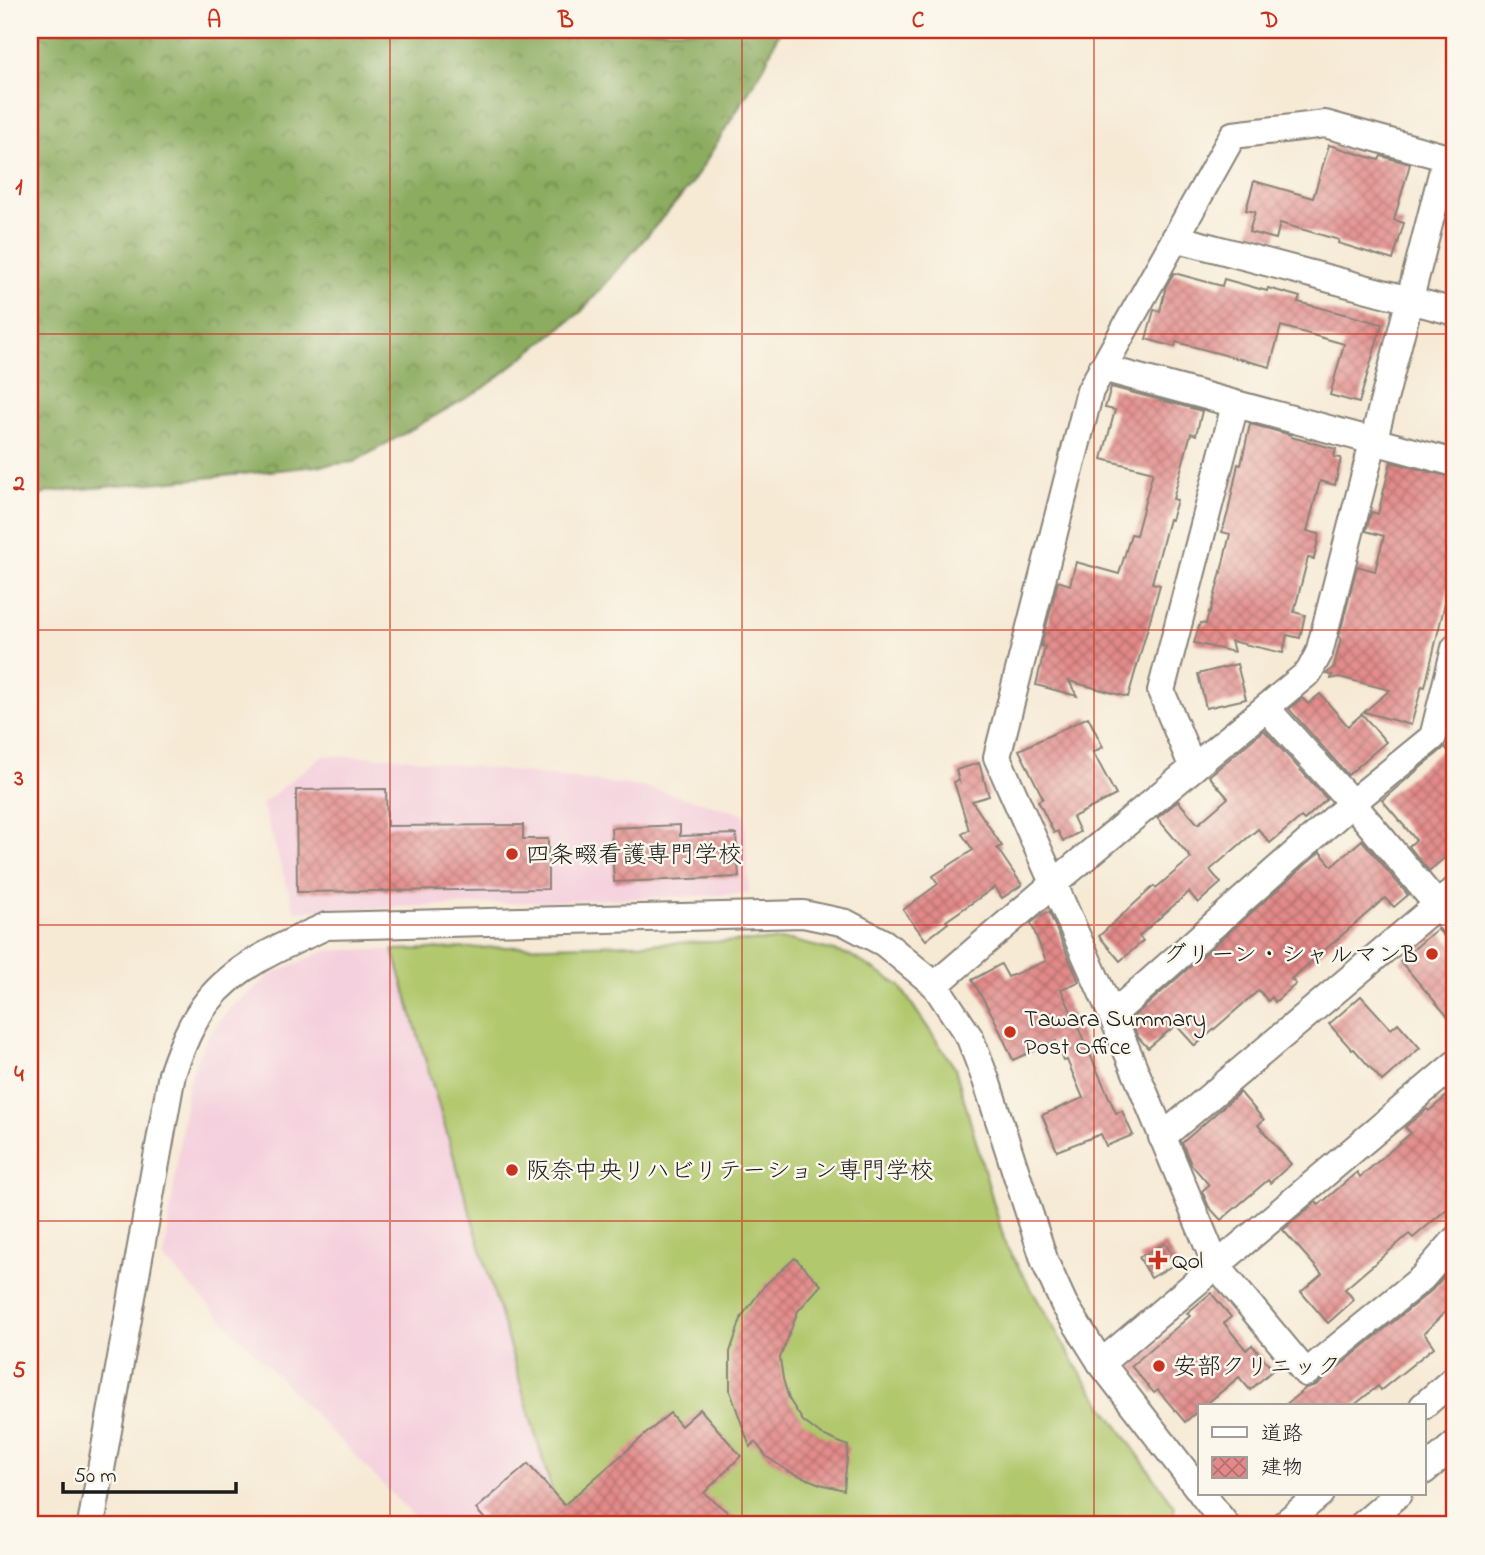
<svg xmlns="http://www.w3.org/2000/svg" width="1485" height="1555" font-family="'Indie Flower','Klee One',sans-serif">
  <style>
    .built { fill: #f4cfdd }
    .grass { fill: #b1c86d; stroke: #667244; stroke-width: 2 }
    .forest { fill: url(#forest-crowns); stroke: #54643e; stroke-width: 2 }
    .building { fill: url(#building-cross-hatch) }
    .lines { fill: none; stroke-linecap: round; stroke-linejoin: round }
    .minor-casing { stroke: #898378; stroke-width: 30 }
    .minor { stroke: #fff; stroke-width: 26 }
    .grid { fill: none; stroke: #c8321e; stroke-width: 2; stroke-opacity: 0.55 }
    .poi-dot { fill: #c8321e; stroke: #fbf7ec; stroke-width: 2.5 }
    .labels { text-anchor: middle; stroke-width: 5; stroke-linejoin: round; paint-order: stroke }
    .poi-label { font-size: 24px; fill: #1c1c1c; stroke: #fbf7ec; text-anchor: start }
    .neatline { fill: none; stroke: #c8321e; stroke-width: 2.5 }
    .grid-label { font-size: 23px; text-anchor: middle; font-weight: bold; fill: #c8321e }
  </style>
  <defs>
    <pattern id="forest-crowns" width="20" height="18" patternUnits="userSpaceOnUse" patternTransform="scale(1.75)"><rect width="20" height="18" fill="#8cac60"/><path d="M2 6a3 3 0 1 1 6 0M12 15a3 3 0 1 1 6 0" fill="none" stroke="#728b4e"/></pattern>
    <pattern id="building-cross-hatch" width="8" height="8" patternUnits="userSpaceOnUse" patternTransform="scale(1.75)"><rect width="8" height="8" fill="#e28a89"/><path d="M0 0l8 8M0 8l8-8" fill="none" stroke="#b6706f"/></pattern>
  </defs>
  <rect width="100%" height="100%" fill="#fbf7ec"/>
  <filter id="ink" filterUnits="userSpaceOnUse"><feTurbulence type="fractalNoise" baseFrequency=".0143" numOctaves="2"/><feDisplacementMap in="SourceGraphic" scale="14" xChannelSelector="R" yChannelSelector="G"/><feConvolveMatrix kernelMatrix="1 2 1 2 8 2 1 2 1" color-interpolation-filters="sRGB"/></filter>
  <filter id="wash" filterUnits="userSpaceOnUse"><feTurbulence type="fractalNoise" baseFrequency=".00686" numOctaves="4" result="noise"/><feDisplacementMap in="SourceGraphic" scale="28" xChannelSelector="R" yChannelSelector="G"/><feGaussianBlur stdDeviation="1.57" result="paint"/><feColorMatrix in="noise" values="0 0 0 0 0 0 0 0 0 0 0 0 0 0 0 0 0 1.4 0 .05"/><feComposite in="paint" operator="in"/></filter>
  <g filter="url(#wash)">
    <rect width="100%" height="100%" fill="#f6ead5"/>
    <g class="built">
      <path d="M322 756 395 757 649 788 745 814 749 894 295 911 262 804Z"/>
      <path d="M327 950H393L832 1525H422L164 1259 188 1082 206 1039 230 1008 270 975Z"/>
    </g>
    <path class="grass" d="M790 940 850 955 899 985 955 1068 1006 1246 1081 1374 1175 1507 1171 1525H562L393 950Z"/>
    <path class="forest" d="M30 30H780L765 65 691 185 582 311 484 388 354 462 195 479 48 492 30 501Z"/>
    <g id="blocks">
      <g class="building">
        <path d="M1329 145 1379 160 1381 156 1410 164 1394 220 1404 223 1393 260 1338 243 1339 240 1280 223 1276 239 1249 232 1255 212 1246 210 1254 181 1313 198Z"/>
        <path d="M1174 273 1222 286 1224 279 1267 291 1268 288 1300 297 1298 302 1382 324 1359 403 1330 395 1344 344 1281 326 1270 367 1176 342 1175 347 1146 339 1154 310 1160 311 1166 286Z"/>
        <path d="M1111 387 1202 411 1196 435 1191 433 1173 499 1177 500 1171 520 1169 519 1152 583 1160 585 1128 697 1069 681 1077 696 1036 685 1045 647 1041 646 1058 581 1070 585 1076 562 1119 574 1131 534 1136 535 1153 472 1102 459 1115 410 1105 408Z"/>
        <path d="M1250 424 1291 435V437L1336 449 1334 457 1341 458 1335 485 1320 481 1307 531 1319 534 1314 559 1308 558 1294 612 1305 615 1300 638 1287 635 1283 653 1231 641 1234 652 1194 643 1200 623 1206 624 1209 612 1210 613 1220 576 1230 534 1222 532 1228 512 1238 464 1241 465Z"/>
        <path d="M1391 462 1455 478V561L1425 687 1422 686 1411 725 1364 712 1390 690 1339 677 1331 679 1332 675 1326 674 1334 667 1341 638 1339 637 1357 566 1375 571 1384 536 1366 531 1371 512 1378 514Z"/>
        <path d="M1237 664 1246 699 1206 708 1198 674Z"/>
        <path d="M1320 694 1348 726 1362 714 1386 742 1348 775 1289 709 1302 698 1308 704Z"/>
        <path d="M1088 717 1103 747 1093 752 1116 795 1073 817 1080 832 1063 841 1058 831 1054 833 1038 801 1043 798 1019 750Z"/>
        <path d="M1264 730 1327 799 1304 820 1301 817 1270 843 1258 829 1210 870 1221 883 1198 903 1189 892 1139 936 1143 941 1120 961 1099 936 1154 886 1156 888 1191 858 1157 818 1178 801 1198 824 1228 798 1209 776Z"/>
        <path d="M1445 747 1455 759V849L1429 871 1409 846 1416 840 1382 800Z"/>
        <path d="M979 763 989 796 972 801 1002 846 997 848 1022 885 1002 898 995 887 946 921 948 923 926 940 903 910 938 884 933 876 973 850 962 834 969 830 954 782 958 780 959 781 956 770Z"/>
        <path d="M386 789 387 826 523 825V839H548V889L297 892 296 790Z"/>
        <path d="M680 825V836L736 834 739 877 614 882 611 828Z"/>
        <path d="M1362 840 1408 895 1394 907 1385 898 1291 979 1296 984 1275 1002 1272 997 1268 1001 1259 990 1195 1046 1176 1025 1148 1048 1138 1037 1131 1019 1320 852 1332 866Z"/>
        <path d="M1049 912 1079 982 1061 989 1116 1113 1122 1111 1133 1135 1106 1146 1101 1134 1057 1151 1042 1115 1083 1098 1067 1060 1064 1061 1056 1041 1013 1060 994 1018 972 980 1001 964 1008 977 1046 961 1031 923 1040 916Z"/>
        <path d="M1437 929 1455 947V1025L1400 961Z"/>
        <path d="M1361 996 1391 1029 1398 1023 1420 1048 1382 1081 1354 1049 1352 1050 1329 1024Z"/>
        <path d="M1455 1089V1202L1413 1238 1409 1234 1345 1289 1354 1300 1328 1323 1301 1292 1322 1274 1283 1230 1316 1202 1319 1205 1357 1172 1360 1177 1411 1133 1405 1127 1427 1109 1429 1111Z"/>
        <path d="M1240 1092 1264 1120 1258 1125 1291 1164 1270 1183 1268 1180 1221 1220 1209 1207 1202 1191 1209 1185 1191 1164 1182 1143Z"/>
        <path d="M1165 1243 1177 1263 1151 1278 1139 1257Z"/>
        <path d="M795 1258 821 1285 798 1311 780 1358 783 1379 789 1399 803 1421 820 1434 848 1446 844 1490 820 1484 788 1471 767 1457 755 1442 750 1447 730 1391V1352L742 1316 765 1285Z"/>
        <path d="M1455 1264V1302L1424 1333 1434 1347 1381 1390 1378 1386 1353 1406H1284L1306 1388 1316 1385 1432 1290Z"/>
        <path d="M1211 1293 1231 1317 1224 1323 1246 1350 1252 1345 1273 1370 1250 1390 1239 1377 1204 1406H1200V1409L1185 1422 1158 1390 1154 1393 1131 1366 1190 1316 1187 1313Z"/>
        <path d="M700 1409 741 1456 704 1493 743 1525H490L476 1509 528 1464 564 1505 670 1413 681 1426Z"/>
      </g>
    </g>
  </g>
  <g filter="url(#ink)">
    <use href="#blocks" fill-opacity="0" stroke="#898378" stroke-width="2"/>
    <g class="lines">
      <g class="minor-casing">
        <g id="minor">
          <path d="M1455 160 1325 124 1233 135 1090 391 997 757 1112 1015 1216 1265 1306 1373 1422 1278 1455 1240"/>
          <path d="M1175 238 1455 312"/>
          <path d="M1102 368 1455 463"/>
          <path d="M1266 708 1352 803 1455 926"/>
          <path d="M1193 768 1161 691 1235 405"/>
          <path d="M935 985 1053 884 1309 672 1319 653 1446 158"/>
          <path d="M1112 1015 1352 803 1433 737 1455 648"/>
          <path d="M1162 1137 1455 890"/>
          <path d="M1101 1363 1455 1064"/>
          <path d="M1423 1406 1455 1378"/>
          <path d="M1424 1471 1455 1444"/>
          <path d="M1202 1494 1226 1525"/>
          <path d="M91 1525 172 1074C181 1048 191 1022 208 1001 237 964 285 945 326 926L803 914 846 923 884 943 935 985 970 1038 986 1080 1045 1262 1064 1304 1101 1363 1200 1491"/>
          <path d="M1283 1525 1320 1494"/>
          <path d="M1362 1525 1398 1494"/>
        </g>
      </g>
      <use href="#minor" class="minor"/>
    </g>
  </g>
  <path class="grid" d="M390 30V1525M742 30V1525M1094 30V1525M30 334H1455M30 630H1455M30 925H1455M30 1221H1455"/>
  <g class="poi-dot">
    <circle cx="512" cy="854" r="7"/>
    <circle cx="1432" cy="954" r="7"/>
    <circle cx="1010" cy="1032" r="7"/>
    <circle cx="512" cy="1170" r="7"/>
    <path d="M1154.5 1249.5h7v7h7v7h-7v7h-7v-7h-7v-7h7z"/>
    <circle cx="1159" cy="1366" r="7"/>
  </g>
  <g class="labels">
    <g class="poi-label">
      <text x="526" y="862">四条畷看護専門学校</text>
      <text x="1418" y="962" text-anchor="end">グリーン・シャルマンB</text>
      <text x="1024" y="1026">Tawara Summary<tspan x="1024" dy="28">Post Office</tspan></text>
      <text x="526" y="1178">阪奈中央リハビリテーション専門学校</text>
      <text x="1172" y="1268">Qol</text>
      <text x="1173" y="1374">安部クリニック</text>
    </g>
  </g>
  <rect width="1485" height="1555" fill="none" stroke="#fbf7ec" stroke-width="77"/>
  <rect x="1198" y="1404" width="228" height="91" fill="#fbf7ec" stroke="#a29f99" stroke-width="2"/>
  <rect x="1212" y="1427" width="35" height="10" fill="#ffffff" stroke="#a29f99" stroke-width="2"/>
  <text x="1261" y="1440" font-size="21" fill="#1c1c1c">道路</text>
  <rect x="1212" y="1457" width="35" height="21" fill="url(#building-cross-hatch)" stroke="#a29f99" stroke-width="2"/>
  <text x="1261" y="1474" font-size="21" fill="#1c1c1c">建物</text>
  <path d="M63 1482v10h173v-10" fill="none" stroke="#1c1c1c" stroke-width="3.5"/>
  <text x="74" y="1482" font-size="21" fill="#1c1c1c" stroke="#fbf7ec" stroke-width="5" paint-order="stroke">50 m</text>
  <rect x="38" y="38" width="1408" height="1478" class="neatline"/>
  <g class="grid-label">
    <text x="214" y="27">A</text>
    <text x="566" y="27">B</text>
    <text x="918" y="27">C</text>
    <text x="1270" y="27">D</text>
    <text x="19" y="194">1</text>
    <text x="19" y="490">2</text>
    <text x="19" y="785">3</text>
    <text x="19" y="1081">4</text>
    <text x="19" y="1377">5</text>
  </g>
</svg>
